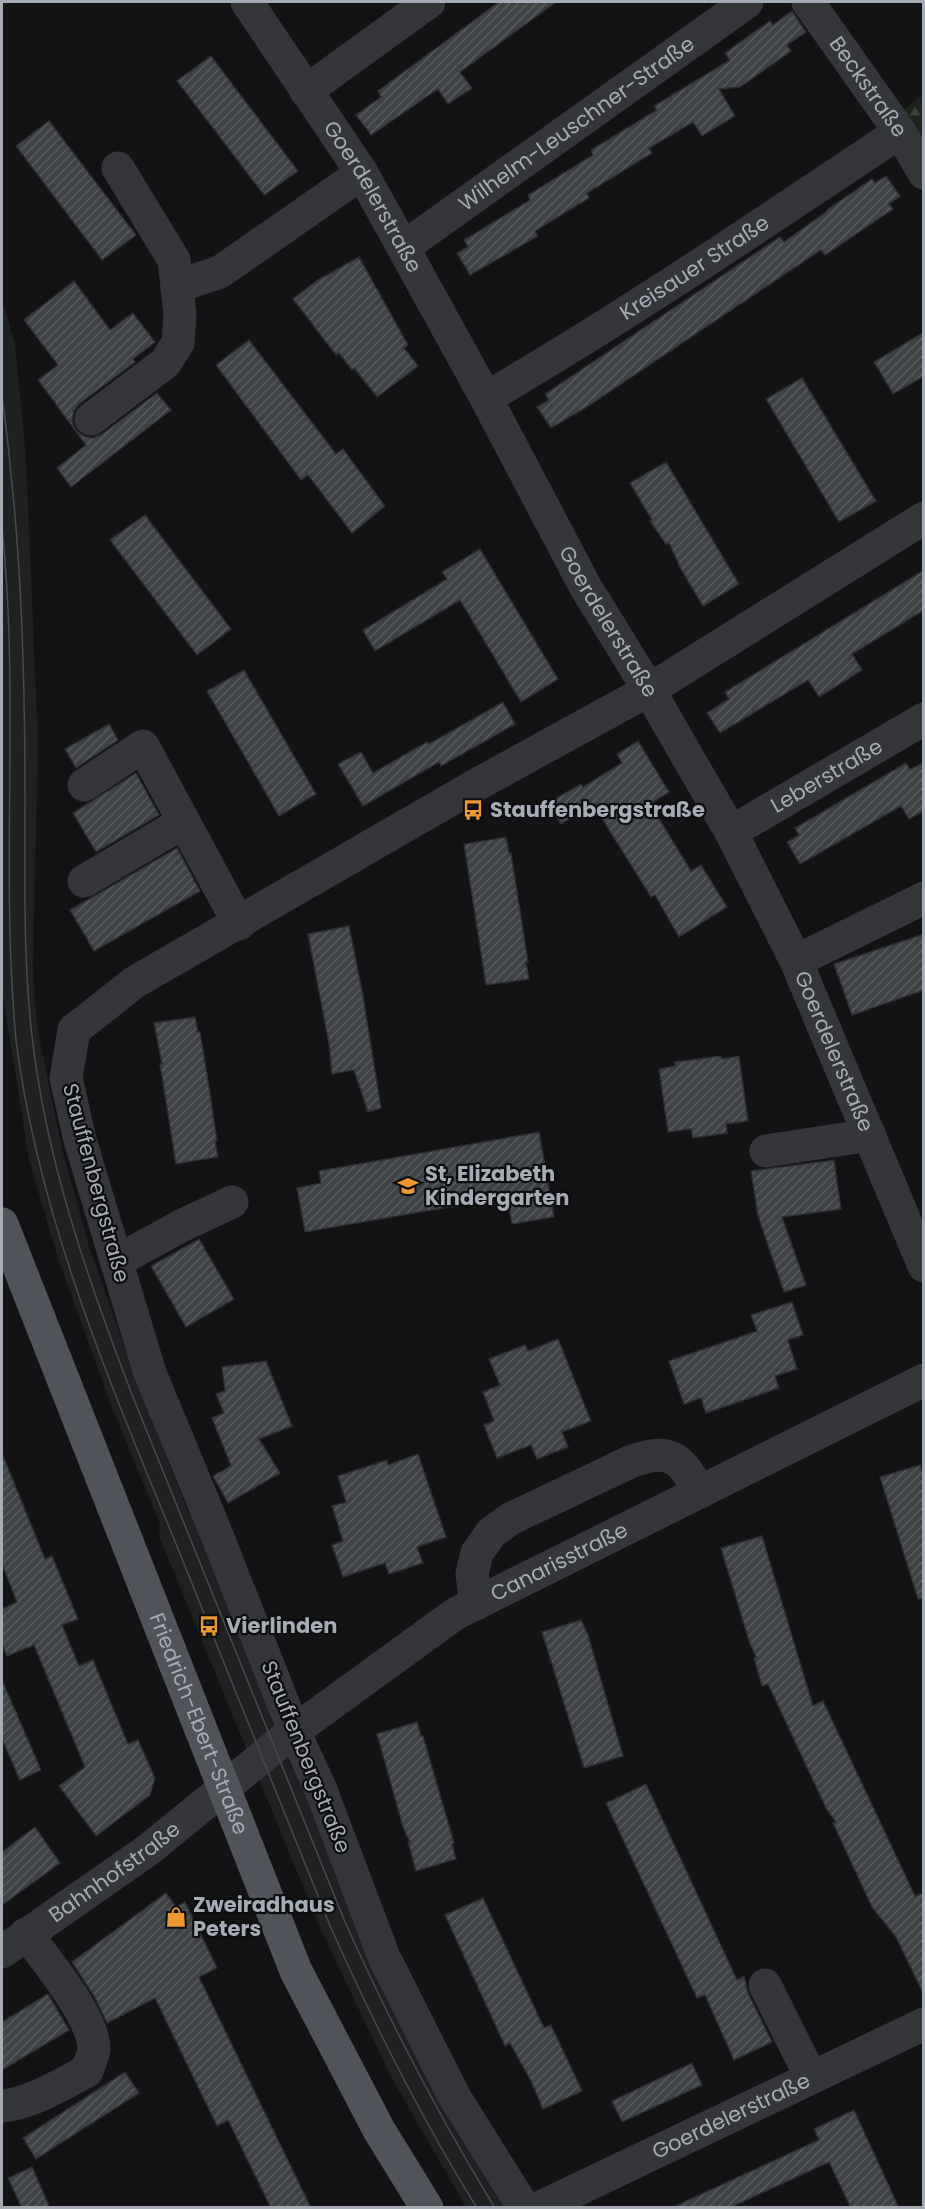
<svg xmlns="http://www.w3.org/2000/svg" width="925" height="2209" font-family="Poppins,sans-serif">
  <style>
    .built { fill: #1f2022 }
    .forest { fill: url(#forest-firs) }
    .building { fill: url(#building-hatch); stroke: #2d2e31; stroke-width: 1.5 }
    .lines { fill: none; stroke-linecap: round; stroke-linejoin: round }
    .minor { stroke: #34363a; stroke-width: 33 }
    .major { stroke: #505359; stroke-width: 33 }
    .tram { stroke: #474a4f; stroke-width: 1.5 }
    .labels { text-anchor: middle; stroke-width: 4.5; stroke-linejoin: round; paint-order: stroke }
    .street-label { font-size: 21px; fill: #a5acb5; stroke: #0e0e10 }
    .poi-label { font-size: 21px; font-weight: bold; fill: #a5acb5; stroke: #0e0e10; text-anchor: start }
  </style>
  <defs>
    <pattern id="forest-firs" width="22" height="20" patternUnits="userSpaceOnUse" patternTransform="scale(1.5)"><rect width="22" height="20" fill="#1c231c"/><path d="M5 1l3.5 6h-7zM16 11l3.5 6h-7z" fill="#3a403b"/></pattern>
    <pattern id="building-hatch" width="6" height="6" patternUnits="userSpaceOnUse" patternTransform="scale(1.5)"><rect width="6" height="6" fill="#3f4245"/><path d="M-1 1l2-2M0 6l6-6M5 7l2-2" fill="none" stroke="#585b5e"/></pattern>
  </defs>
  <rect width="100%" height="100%" fill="#131315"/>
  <path class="built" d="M2 299 15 344 26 459 38 742 33 964 36 1016 40 1042 63 1153 89 1246 141 1393 188 1511 208 1532 277 1713 270 1718 292 1769 299 1771 509 2207H466L391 2077 321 1930 159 1536 160 1524 109 1400 57 1255 29 1160 2 990Z"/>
  <path class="forest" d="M923 95V147L902 111Z"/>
  <g class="building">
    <path d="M499 2H556L460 72 472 88 448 104 438 89 371 135 356 115 381 97 378 91Z"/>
    <path d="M792 11 806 32 787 45 791 51 740 87 719 89 735 116 702 136 693 122 649 148 652 153 587 193 589 198 535 231 538 236 470 275 457 253 468 247 464 240 530 200 528 195 593 155 591 150 657 110 654 106 730 60 725 53 770 21 773 25Z"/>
    <path d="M211 56 298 171 264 195 177 81Z"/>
    <path d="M49 121 136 235 102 260 16 146Z"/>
    <path d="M886 176 900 196 889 204 893 209 825 255 821 250 585 408 551 428 537 407 549 400 545 394 780 237 784 242 827 211V210L872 179 875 183Z"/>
    <path d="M359 257 408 345 404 348 418 366 377 397 354 368 352 370 339 353 336 355 293 299 318 280Z"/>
    <path d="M74 281 110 330 133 313 155 342 133 359 135 362 79 404 74 411 72 421 76 431 84 436 93 438 102 434 157 393 171 410 71 487 57 468 86 445 38 380 58 365 24 320Z"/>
    <path d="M924 332V376L893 394 874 362Z"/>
    <path d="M249 340 336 454 343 449 385 506 352 533 308 475 301 480 216 365Z"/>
    <path d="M802 378 876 501 839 522 766 399Z"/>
    <path d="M666 462 739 584 703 606 682 571 669 543 666 544 650 521 652 520 630 483Z"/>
    <path d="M145 515 231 629 197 655 110 540Z"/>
    <path d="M480 549 558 679 521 702 460 600 375 651 363 630 447 579 442 572Z"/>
    <path d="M924 570V610L852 654 862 670 819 697 808 680 720 733 707 713 729 699 725 692Z"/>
    <path d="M244 670 316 794 279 816 207 691Z"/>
    <path d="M503 702 515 724 441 766 439 762 363 806 338 764 361 752 373 773 427 742 429 744Z"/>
    <path d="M109 724 118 740 76 768 65 749Z"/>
    <path d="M638 741 669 792 650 804 691 871 701 865 727 907 679 937 655 895 651 897 593 804 561 824 548 803 581 784 583 787 622 763 617 754Z"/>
    <path d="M924 762V811L909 819 901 806 800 864 787 842 799 835 795 828 906 763 910 770Z"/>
    <path d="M136 773 159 815 96 852 73 813Z"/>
    <path d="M506 837 509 853H511L528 962H526L529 979 486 985 464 844Z"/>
    <path d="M177 848 200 891 94 951 70 910Z"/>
    <path d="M349 926 363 996 381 1108 368 1112 354 1070 332 1074 329 1044 308 934Z"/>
    <path d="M924 934V990L852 1015 834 964Z"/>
    <path d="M195 1017 198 1032H200L209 1087 217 1141H215L218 1157 176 1164 160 1064H162L154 1023Z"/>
    <path d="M721 1056 722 1059 739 1056 748 1121 726 1124 727 1133 693 1138 691 1129 668 1132 659 1069 675 1066V1062Z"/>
    <path d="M539 1132 554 1217 512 1224 507 1197 305 1232 297 1188 321 1183 319 1171Z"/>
    <path d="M834 1160 841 1209 782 1217 806 1285 784 1292 758 1216 751 1171Z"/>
    <path d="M199 1239 234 1299 186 1327 151 1266Z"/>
    <path d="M792 1302 803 1335 788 1340 797 1369 775 1376 779 1388 706 1413 701 1398 684 1404 669 1361 757 1331 751 1315Z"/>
    <path d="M558 1339 591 1421 562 1432 568 1447 537 1459 531 1445 497 1458 484 1425 494 1421 483 1392 500 1385 489 1359 525 1345 528 1351Z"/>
    <path d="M266 1361 292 1426 259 1439 280 1473 228 1503 213 1476 231 1466 212 1418 224 1413 216 1394 225 1391 222 1367Z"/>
    <path d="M2 1453 45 1559 52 1556 78 1619 62 1625 79 1666 93 1660 128 1744 138 1740 155 1778 150 1795 96 1836 59 1786 85 1767 34 1645 7 1656 2 1644V1609L17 1602 2 1564Z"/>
    <path d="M418 1454 446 1537 417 1547 423 1563 389 1574 385 1563 343 1577 332 1545 343 1541 332 1506 346 1502 338 1476 387 1460 388 1465Z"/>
    <path d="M920 1465 924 1478V1598L918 1599 880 1477Z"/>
    <path d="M762 1536 813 1706 823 1701 915 1896 924 1893V1995L896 1937 872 1907 833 1823 836 1822 827 1810 768 1684 762 1686 754 1658 756 1657 749 1641 721 1548Z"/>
    <path d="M581 1620 588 1635 623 1756 584 1768 542 1632Z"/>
    <path d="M2 1680 41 1770 20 1780 2 1739Z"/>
    <path d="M417 1722 421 1736H423L454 1843 452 1844 456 1859 416 1871 408 1842H410L403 1827 377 1734Z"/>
    <path d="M646 1784 737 1980 744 1976 748 1993 772 2042 734 2060 705 1995 697 1998 606 1803Z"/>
    <path d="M35 1827 60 1863 2 1905V1852Z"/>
    <path d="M166 1893 176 1907 185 1902 217 1968 199 1977 311 2208H271L228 2120 217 2126 155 1998 107 2023 94 1996 72 1962Z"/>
    <path d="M483 1898 544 2028 551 2025 582 2091 543 2109 531 2081 510 2043 505 2046 445 1915Z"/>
    <path d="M48 1994 69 2030 2 2070V2022Z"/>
    <path d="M692 2063 702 2085 622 2122 612 2101Z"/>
    <path d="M125 2072 139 2093 36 2159 23 2138Z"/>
    <path d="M854 2110 899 2208H851L829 2162 729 2208H671L819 2140 814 2129Z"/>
    <path d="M32 2167 50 2208H22L8 2178Z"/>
  </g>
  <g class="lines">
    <g class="minor">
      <path id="s1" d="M247 2 362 173 486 398 585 586 649 690 731 832 796 961 924 1266"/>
      <path id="s2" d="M808 2 900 132 924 173"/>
      <path d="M306 91 429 2"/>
      <path id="s3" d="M404 247 747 2"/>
      <path d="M178 286 220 272 362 173"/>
      <path id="s4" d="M486 398C628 315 763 223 900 132"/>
      <path d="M91 419 165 363 178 343 180 315 174 260 118 168"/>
      <path d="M84 785 143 746 239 924"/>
      <path id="s5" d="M731 832 924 719"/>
      <path d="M84 881 184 822"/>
      <path d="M796 961 924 898"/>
      <path d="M766 1151 870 1135"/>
      <path d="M117 1261 183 1225 232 1202"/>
      <path d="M476 1604 472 1574 477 1553 491 1533 510 1519 630 1462C672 1447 679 1457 700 1492"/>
      <path id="s6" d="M2 1952 148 1850 294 1731 455 1614 924 1380"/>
      <path d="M765 1985 811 2077"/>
      <path d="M2 2106C32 2103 60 2085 87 2071 89 2064 94 2055 94 2049 94 2018 46 1959 26 1934"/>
      <path d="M524 2208 454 2096 384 1957 321 1790 294 1731 217 1535 150 1373 80 1140 66 1078 74 1030 135 982 476 785 649 690 924 518"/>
      <path id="s7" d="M539 2208 924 2024"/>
    </g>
    <path class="major" id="s8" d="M2 1224 296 1971 379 2130 427 2208"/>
    <g class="tram">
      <path d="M2 398C8 433 10 469 14 504 23 602 25 700 25 798 25 877 23 958 32 1036 46 1160 87 1277 131 1392L345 1922C389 2020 438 2115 495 2208"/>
      <path d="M2 528C20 698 0 870 16 1040 38 1213 106 1374 172 1534 225 1665 278 1797 331 1928 374 2024 421 2118 477 2208"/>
    </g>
  </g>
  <defs>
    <g id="bus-bare" transform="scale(1.62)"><path d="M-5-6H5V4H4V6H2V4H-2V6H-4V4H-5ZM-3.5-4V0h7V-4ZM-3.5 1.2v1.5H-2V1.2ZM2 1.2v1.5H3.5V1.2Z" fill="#ec9934" stroke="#0e0e10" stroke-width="2.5" paint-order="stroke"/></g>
    <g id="school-bare" transform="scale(1.62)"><path d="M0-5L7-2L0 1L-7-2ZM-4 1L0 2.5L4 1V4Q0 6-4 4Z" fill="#ec9934" stroke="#0e0e10" stroke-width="2.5" paint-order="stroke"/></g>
    <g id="shop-bare" transform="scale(1.62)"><path d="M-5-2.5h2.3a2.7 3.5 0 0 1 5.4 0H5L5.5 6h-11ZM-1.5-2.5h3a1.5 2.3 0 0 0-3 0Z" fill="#ec9934" stroke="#0e0e10" stroke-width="2.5" paint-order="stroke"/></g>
  </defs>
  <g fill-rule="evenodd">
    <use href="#bus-bare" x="473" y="810"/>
    <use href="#school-bare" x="408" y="1186"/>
    <use href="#bus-bare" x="209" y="1626"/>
    <use href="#shop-bare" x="176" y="1917"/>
  </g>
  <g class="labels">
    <g class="street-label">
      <text dy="7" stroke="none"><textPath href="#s2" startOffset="104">Beckstraße</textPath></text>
      <text dy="7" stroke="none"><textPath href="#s3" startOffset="212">Wilhelm-Leuschner-Straße</textPath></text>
      <text dy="7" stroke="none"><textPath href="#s1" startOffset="232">Goerdelerstraße</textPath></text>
      <text dy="7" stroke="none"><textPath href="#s4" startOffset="246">Kreisauer Straße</textPath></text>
      <text dy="7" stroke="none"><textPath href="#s1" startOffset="718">Goerdelerstraße</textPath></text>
      <text dy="7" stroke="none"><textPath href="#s5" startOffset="111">Leberstraße</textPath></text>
      <text dy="7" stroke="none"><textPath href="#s1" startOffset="1204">Goerdelerstraße</textPath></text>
      <text transform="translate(96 1183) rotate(75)" y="7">Stauffenbergstraße</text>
      <text dy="7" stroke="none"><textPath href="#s6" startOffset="682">Canarisstraße</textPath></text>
      <text dy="7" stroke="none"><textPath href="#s8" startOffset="537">Friedrich-Ebert-Straße</textPath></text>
      <text transform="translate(306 1757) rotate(68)" y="7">Stauffenbergstraße</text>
      <text dy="7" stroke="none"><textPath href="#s6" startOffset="138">Bahnhofstraße</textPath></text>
      <text dy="7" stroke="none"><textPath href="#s7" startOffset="213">Goerdelerstraße</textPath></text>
    </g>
    <g class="poi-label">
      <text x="490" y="817">Stauffenbergstraße</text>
      <text x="425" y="1181">St, Elizabeth<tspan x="425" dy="24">Kindergarten</tspan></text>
      <text x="226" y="1633">Vierlinden</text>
      <text x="193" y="1912">Zweiradhaus<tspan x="193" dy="24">Peters</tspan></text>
    </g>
  </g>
  <rect width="925" height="2209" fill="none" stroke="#a5acb5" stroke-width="6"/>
</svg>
